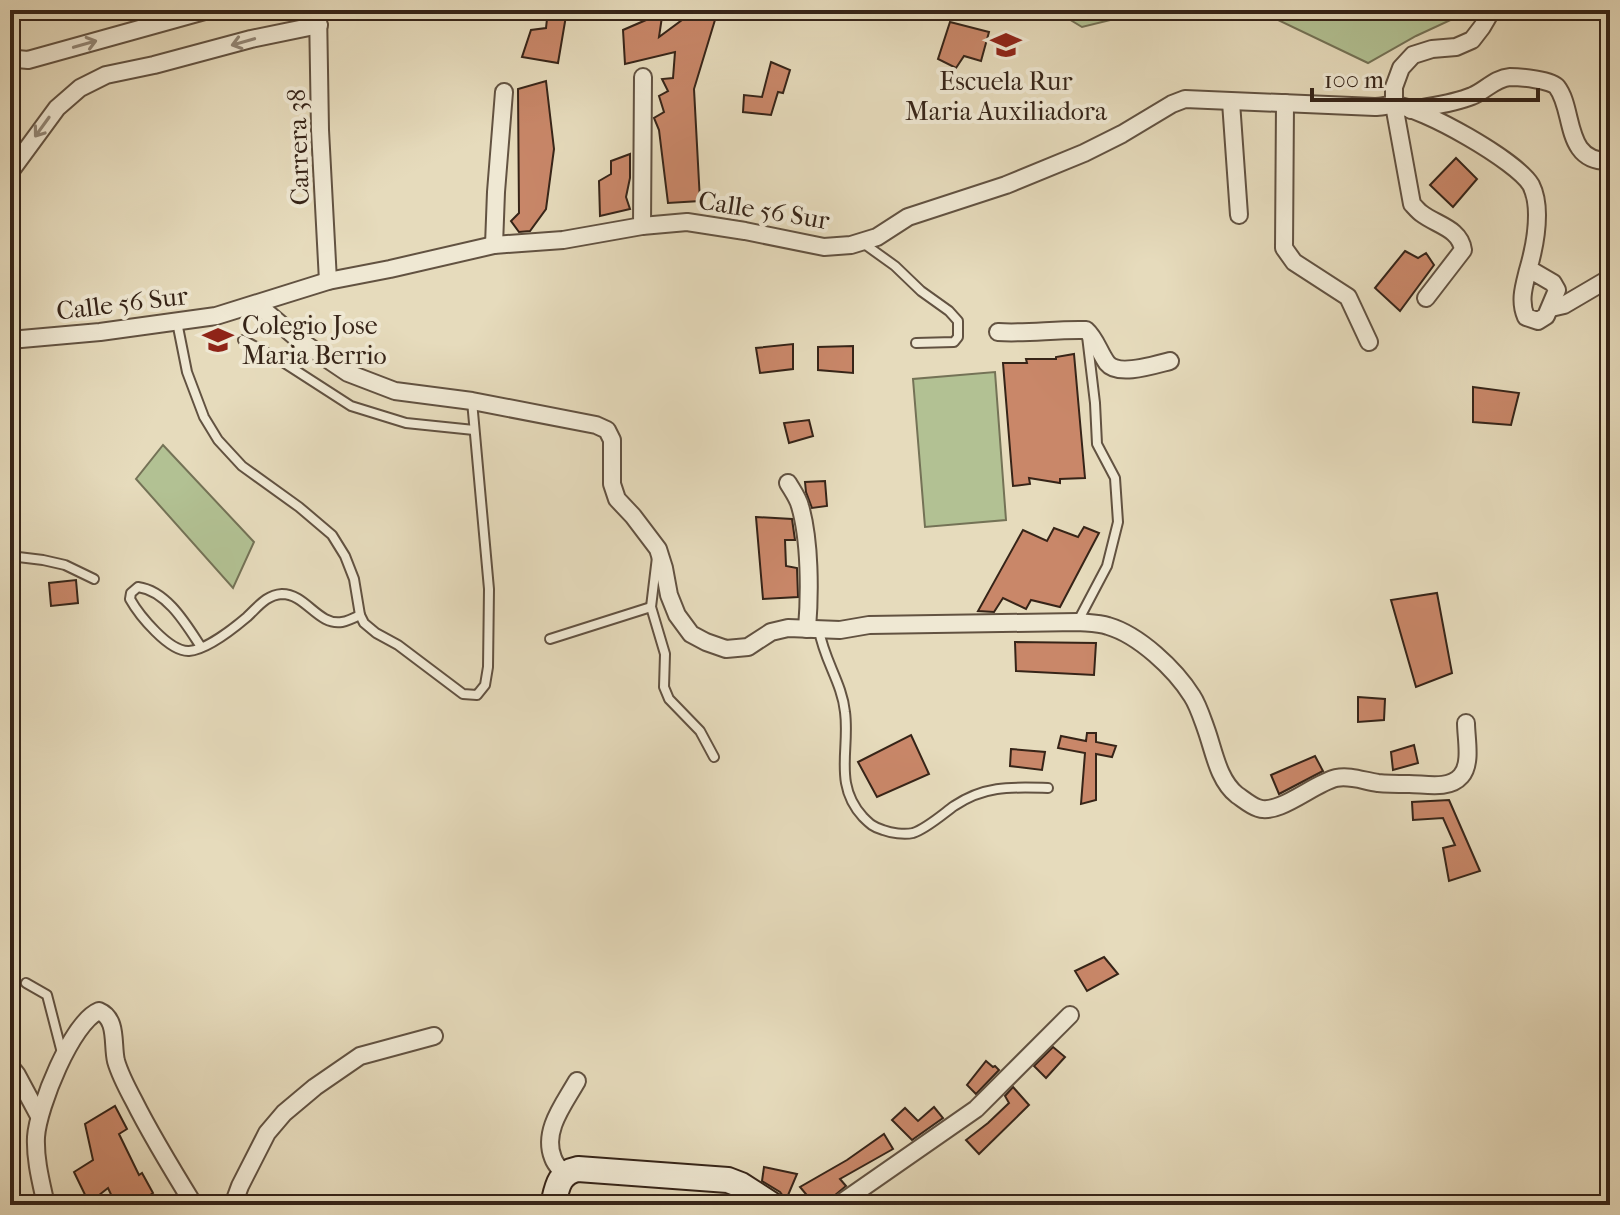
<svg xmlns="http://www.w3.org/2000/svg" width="1620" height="1215" font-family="'IM FELL French Canon',serif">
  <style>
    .green { fill: #b2c193; stroke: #747256; stroke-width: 2 }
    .building { fill: #c98769; stroke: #362418; stroke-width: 2 }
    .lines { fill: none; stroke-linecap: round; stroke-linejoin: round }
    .lane-casing { stroke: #625241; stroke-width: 12 }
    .street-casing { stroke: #625241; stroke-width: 20 }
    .secondary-casing { stroke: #362418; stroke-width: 28 }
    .lane { stroke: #efe8d3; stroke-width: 8 }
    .street { stroke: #efe8d3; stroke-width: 16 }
    .secondary { stroke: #efe8d3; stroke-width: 24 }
    .oneway { stroke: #928676 }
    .labels { text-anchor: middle; stroke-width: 8; stroke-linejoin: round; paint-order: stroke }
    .poi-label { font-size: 26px; fill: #362418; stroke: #efe8d3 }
    .street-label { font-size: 26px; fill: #362418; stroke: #efe8d3 }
  </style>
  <rect width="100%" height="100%" fill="#e6dbbc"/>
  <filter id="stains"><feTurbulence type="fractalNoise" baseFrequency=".0025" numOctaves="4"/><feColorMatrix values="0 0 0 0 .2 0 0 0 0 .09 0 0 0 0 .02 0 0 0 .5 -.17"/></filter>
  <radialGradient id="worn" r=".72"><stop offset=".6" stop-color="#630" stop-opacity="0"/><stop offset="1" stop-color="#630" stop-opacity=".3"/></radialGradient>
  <g class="green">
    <path d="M1054 10H1151L1082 27Z"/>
    <path d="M1257 10H1462L1455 18 1416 36 1368 63Z"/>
    <path d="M995 372 1006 520 925 527 913 379Z"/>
    <path d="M163 445 254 542 233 588 136 479Z"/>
  </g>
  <g class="building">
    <path d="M548 10H567L558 63 522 57 531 30 546 28Z"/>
    <path d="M645 10H663L659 37 690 14 689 10H718L694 89 700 201 668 203 659 130 654 118 664 112 659 96 668 91 662 79 673 78 675 52 625 64 623 30 646 20Z"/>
    <path d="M950 22 989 32 981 61 964 56 956 68 938 59Z"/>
    <path d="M771 62 790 70 783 93 778 92 771 115 743 112 744 95 762 97Z"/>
    <path d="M546 81 554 149 546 209 530 231 519 232 511 221 519 213 518 89Z"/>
    <path d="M630 154V178L626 197 630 209 600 216 599 181 611 174V161Z"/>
    <path d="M1456 158 1477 179 1453 207 1430 185Z"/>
    <path d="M1405 251 1418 258 1426 253 1434 265 1400 311 1375 288Z"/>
    <path d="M793 344V369L760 373 756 348Z"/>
    <path d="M853 346V373L818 370V347Z"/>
    <path d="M1074 354 1085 478 1060 479V483L1029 478 1030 484 1013 486 1003 363H1027L1026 359H1056V357Z"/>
    <path d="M1473 387 1519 393 1511 425 1473 422Z"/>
    <path d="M809 420 813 436 789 443 784 423Z"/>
    <path d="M825 481 827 506 812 508 806 492 805 482Z"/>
    <path d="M756 517 792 519 795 540H785L786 566 797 568 798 597 763 599Z"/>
    <path d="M1084 527 1099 533 1060 607 1031 600 1026 609 1003 598 994 612 978 611 1023 530 1047 541 1054 528 1078 537Z"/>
    <path d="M76 580 78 603 51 606 49 583Z"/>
    <path d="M1437 593 1452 673 1416 687 1391 600Z"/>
    <path d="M1015 642 1096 643 1094 675 1016 671Z"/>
    <path d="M1358 697 1385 699 1384 720 1358 722Z"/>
    <path d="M1087 733H1096V742L1116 746 1112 757 1096 754V800L1081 804 1085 753 1058 748 1061 736 1086 741Z"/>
    <path d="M911 735 929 774 877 797 858 762Z"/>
    <path d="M1414 745 1418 763 1393 770 1391 752Z"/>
    <path d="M1011 749 1045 752 1042 770 1010 766Z"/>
    <path d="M1315 756 1323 771 1279 794 1271 775Z"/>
    <path d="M1449 800 1480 871 1449 881 1443 848 1455 845 1443 818 1413 820 1412 802Z"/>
    <path d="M1104 957 1118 974 1087 991 1075 971Z"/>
    <path d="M1053 1047 1065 1057 1046 1078 1034 1066Z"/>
    <path d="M986 1061 993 1067 995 1066 999 1070 976 1094 967 1085Z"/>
    <path d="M1013 1087 1029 1105 979 1154 966 1140 988 1123 1009 1103 1005 1096Z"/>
    <path d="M115 1106 127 1129 119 1134 139 1175 142 1173 153 1193 136 1205H116L108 1188 89 1203 74 1172 93 1160 85 1124Z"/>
    <path d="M934 1107 943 1118 912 1140 892 1120 905 1108 918 1121Z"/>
    <path d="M884 1134 893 1149 840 1179 846 1186 828 1201 821 1205H815L800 1187 847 1160Z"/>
    <path d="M764 1167 797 1174 786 1200 780 1192 762 1181Z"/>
  </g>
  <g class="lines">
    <g class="lane-casing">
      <g id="lane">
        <path d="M863 243 895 266 921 291 949 311 958 321V337L954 342 916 343"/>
        <path d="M177 322 187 372 204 417 218 440 242 466 299 507 332 535 345 556 354 579 360 615 364 623 376 633 398 645 463 694 477 695 485 685 488 667 489 589 472 401"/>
        <path d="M243 340 275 357 351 406 406 423 474 430"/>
        <path d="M10 556 43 560 65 565 94 579"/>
        <path d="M657 557 651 607 665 654 664 687 669 699 700 731 714 757"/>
        <path d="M1078 621 1107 566 1118 522 1115 478 1097 444 1095 403 1087 336"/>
        <path d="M819 630C824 660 842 683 845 712 850 750 833 784 863 817 870 824 873 827 883 830 891 833 904 835 913 833 926 829 943 814 954 806 985 785 1012 787 1048 788"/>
        <path d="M550 639 651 607"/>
        <path d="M201 647C186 624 167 591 138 587L131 593 130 599C139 615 169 652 189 651 206 650 234 628 247 617 258 607 266 595 282 594 306 594 318 626 342 622 348 621 354 618 360 615"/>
        <path d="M26 983 47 995 62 1053"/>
      </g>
    </g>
    <g class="street-casing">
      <g id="street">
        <path d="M318 10 320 130 328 281"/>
        <path d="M10 55 17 59 28 60 208 10"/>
        <path d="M1231 102 1239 215"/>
        <path d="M1285 103 1284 248 1294 262 1348 297 1369 342"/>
        <path d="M1411 110C1431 106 1453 104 1472 96 1485 91 1495 78 1510 77 1520 77 1552 80 1557 87 1575 110 1563 163 1610 161"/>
        <path d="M10 172 57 108 80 88 106 75 154 65 251 39 319 25"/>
        <path d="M642 226 643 77"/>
        <path d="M494 245 496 192 504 92"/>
        <path d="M1426 298 1463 250C1460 228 1436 225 1421 213 1419 212 1413 205 1412 204L1394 105V87L1401 68 1413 55 1432 49 1456 47 1472 40 1482 27 1492 10"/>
        <path d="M257 304 299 340 348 373 395 391 472 401 596 425 607 430 612 440V484L617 499 633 516 658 549 664 568 669 595 677 615 691 634 706 642 726 649 748 647 771 632 788 628 840 630 869 625 1078 622C1088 623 1099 623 1108 626 1139 635 1175 669 1192 696 1198 705 1202 718 1206 729 1214 751 1218 780 1237 795 1243 799 1251 806 1258 808 1278 816 1314 783 1336 778 1350 775 1364 781 1378 783 1388 784 1399 784 1409 784 1425 784 1449 790 1461 776 1472 764 1466 738 1466 723"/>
        <path d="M1551 308 1564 305 1610 278"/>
        <path d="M998 332C1027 334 1056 329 1086 330 1096 339 1099 352 1107 363 1118 377 1154 365 1170 361"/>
        <path d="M10 340 100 332 216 316 328 281 390 269 494 245 563 240 642 226 687 222 745 231 824 247 851 245 877 237 908 217 1006 185 1084 153 1122 134 1172 104 1185 99 1375 107C1381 107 1388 105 1394 105 1422 107 1517 161 1531 185 1535 193 1537 206 1537 215 1537 232 1533 253 1528 270 1524 286 1519 301 1526 317L1538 321 1546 316 1557 290 1553 283 1529 269"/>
        <path d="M788 483C792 490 798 498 800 506 810 540 810 593 807 629"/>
        <path d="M10 1066 17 1075 39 1116"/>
        <path d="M564 1174C560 1169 555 1164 553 1158 542 1131 564 1104 577 1081"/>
        <path d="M46 1205C41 1182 35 1160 36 1137 38 1107 72 1022 99 1011 118 1019 112 1044 116 1061 120 1075 127 1088 134 1101 152 1137 173 1171 194 1205"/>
        <path d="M233 1205 240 1186 267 1133 284 1113 315 1087 360 1056 434 1036"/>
        <path d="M838 1205 976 1109 1070 1015"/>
      </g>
    </g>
    <g class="secondary-casing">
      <path id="secondary" d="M553 1205C557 1188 558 1173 578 1169L728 1180 741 1185 772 1205"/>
    </g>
    <use href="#lane" class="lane"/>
    <use href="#street" class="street"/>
    <use href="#secondary" class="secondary"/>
  </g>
  <defs><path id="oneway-shaft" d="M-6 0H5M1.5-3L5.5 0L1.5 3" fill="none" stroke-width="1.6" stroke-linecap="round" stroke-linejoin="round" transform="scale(2)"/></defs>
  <g class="oneway">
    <use href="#oneway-shaft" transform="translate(243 42) rotate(164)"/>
    <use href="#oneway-shaft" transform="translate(85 44) rotate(-16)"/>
    <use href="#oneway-shaft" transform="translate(42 127) rotate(126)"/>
  </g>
  <defs>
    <g id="school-bare" transform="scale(2.4)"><path d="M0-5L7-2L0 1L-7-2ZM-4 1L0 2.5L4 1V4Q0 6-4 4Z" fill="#8f2418" stroke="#efe8d3" stroke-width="2.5" paint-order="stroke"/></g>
  </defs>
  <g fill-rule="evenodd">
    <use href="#school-bare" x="1006" y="45"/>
    <use href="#school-bare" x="218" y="340"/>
  </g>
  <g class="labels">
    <g class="poi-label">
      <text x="1006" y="90">Escuela Rur<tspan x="1006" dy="30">Maria Auxiliadora</tspan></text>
      <text x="242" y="334" text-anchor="start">Colegio Jose<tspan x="242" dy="30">Maria Berrio</tspan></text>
    </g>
    <g class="street-label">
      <text transform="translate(298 147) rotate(-92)" y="9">Carrera 38</text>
      <text transform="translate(764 210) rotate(9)" y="9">Calle 56 Sur</text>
      <text transform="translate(122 303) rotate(-7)" y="9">Calle 56 Sur</text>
    </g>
  </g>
  <rect width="1620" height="1215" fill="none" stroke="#e6dbbc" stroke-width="40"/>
  <rect x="12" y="12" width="1596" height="1191" fill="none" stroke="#362418" stroke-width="4"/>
  <rect x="20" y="20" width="1580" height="1175" fill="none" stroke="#362418" stroke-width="2"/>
  <path d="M1312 88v12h226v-12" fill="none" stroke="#362418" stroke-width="4"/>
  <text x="1324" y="88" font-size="24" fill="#362418" stroke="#efe8d3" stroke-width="6" paint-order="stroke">100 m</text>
  <rect width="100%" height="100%" filter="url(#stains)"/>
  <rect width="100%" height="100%" fill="url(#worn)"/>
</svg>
